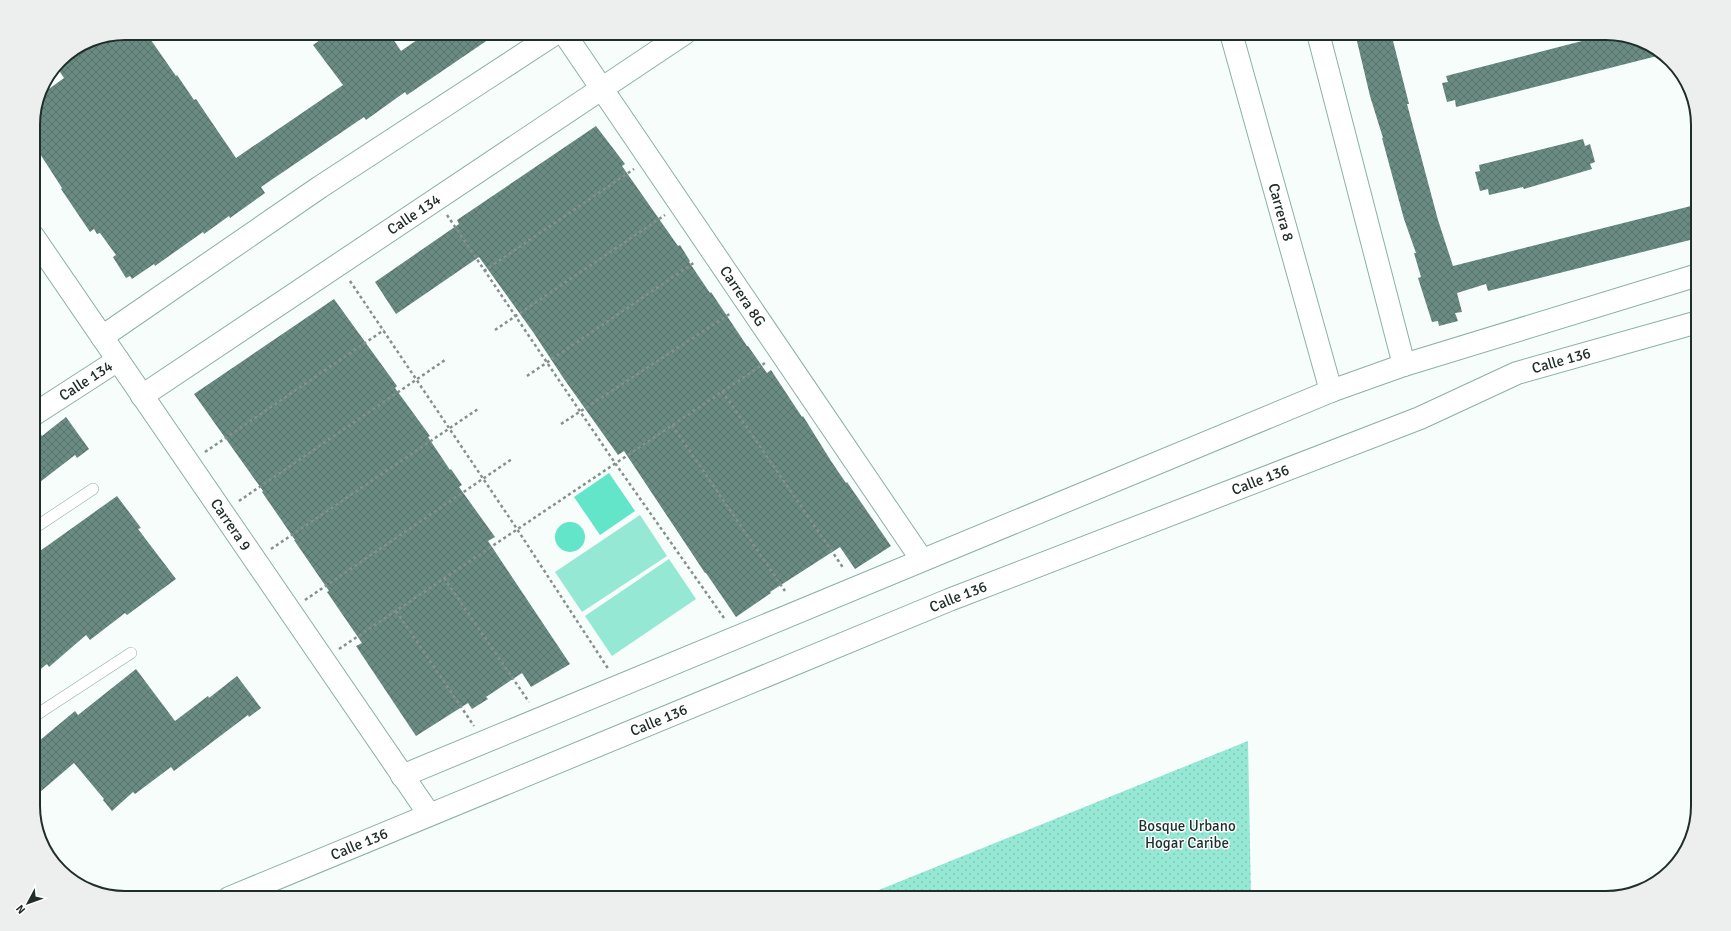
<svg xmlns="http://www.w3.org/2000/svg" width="1731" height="931" font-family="Signika,sans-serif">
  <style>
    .grass { fill: url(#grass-dots) }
    .pitch { fill: #95e8d4 }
    .water { fill: #62e5c9 }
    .building { fill: url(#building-cross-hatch) }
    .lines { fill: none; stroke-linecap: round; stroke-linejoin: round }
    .lane-casing { stroke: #8db0a6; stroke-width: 12 }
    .street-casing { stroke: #8db0a6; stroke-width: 24 }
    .path { stroke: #85908d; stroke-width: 2.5; stroke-dasharray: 3 3; stroke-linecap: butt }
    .lane { stroke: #fff; stroke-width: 11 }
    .street { stroke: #fff; stroke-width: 22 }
    .labels { text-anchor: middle; stroke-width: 3; stroke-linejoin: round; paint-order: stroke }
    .street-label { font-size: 15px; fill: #202e2a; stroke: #fff }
    .park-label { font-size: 15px; fill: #1a312b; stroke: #fff }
    .rim { fill: none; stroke: #202e2a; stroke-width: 2 }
  </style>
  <defs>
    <pattern id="grass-dots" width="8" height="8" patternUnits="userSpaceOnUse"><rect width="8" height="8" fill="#95e8d4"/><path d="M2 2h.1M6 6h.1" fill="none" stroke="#80c7b6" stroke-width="1.8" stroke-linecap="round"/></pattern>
    <pattern id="building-cross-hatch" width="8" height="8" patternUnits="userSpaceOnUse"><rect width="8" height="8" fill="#6a8b82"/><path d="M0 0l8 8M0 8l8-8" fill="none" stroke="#57726b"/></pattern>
  </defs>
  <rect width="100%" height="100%" fill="#f6fdfb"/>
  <path class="grass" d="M1248 741 1251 898H859Z"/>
  <g class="pitch">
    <path d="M640 515 667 556 582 612 555 572Z"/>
    <path d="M669 559 696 599 612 656 585 616Z"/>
  </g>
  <g class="water">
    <path d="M609 473 635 511 600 535 574 497Z"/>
    <circle cx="570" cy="537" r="15"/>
  </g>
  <g class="building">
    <path d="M125 33H146L176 76 177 75 194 100 196 99 236 158 343 85 313 45 330 33H389L401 51 427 33H498L407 95 405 92 366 120 364 117 261 187 265 193 230 218 229 216 204 234 203 232 155 266 154 264 132 279 130 276 126 278 113 257 116 255 100 233 97 234 94 229 90 232 61 189 62 188 33 143V119L39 96 64 78 56 66 60 60 90 40Z"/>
    <path d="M1372 33H1391L1409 104H1407L1438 220 1453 266 1695 205 1698 215V238L1488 291 1486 284 1457 293 1462 312 1455 313 1458 321 1439 326 1438 321 1432 322 1418 278 1421 277 1414 253H1416L1404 219 1382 138H1383L1370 96 1356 37Z"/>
    <path d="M1609 34 1647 43 1661 55 1456 107 1455 100 1447 102 1442 83 1448 82 1446 76Z"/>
    <path d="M596 126 625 164 622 166 678 246 680 245 690 261 689 262 710 293 711 292 747 346H748L767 373 771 370 802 417 803 416 831 461 846 483 847 482 891 546 855 569 840 547 770 592 771 593 736 617 706 573H705L624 451 618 455 564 379 533 332 479 257 396 314 375 282 459 224 457 220Z"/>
    <path d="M1583 139 1585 146 1590 144 1595 162 1590 164 1592 169 1524 189 1523 187 1489 195 1488 189 1480 191 1475 172 1480 171 1479 165Z"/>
    <path d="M334 299 397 386 395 388 430 436 428 437 450 470 451 469 462 485 459 487 495 537 488 541 570 664 531 687 522 673 486 697 488 699 472 709 468 703 416 736 356 646 362 643 327 592 329 591 294 540H295L262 492 263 491 194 394Z"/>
    <path d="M66 417 89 449 77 458 75 455 40 482 33 474V427H36L42 436Z"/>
    <path d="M117 496 141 528 138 529 176 579 127 615 125 613 90 640 86 635 49 667 47 664 33 675V556Z"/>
    <path d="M136 669 175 721 208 696 209 698 237 676 261 708 249 717 248 715 174 771 171 767 135 794 133 792 112 811 103 800 104 799 74 763 40 792 33 784V746L75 711 78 715Z"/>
  </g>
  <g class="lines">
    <g class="lane-casing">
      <g id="lane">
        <path d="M33 529 93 489"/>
        <path d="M33 717 131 653"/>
      </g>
    </g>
    <g class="street-casing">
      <g id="street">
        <path id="s1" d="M564 33 922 560"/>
        <path id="s2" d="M1231 33 1331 391"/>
        <path d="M1318 33 1404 365"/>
        <path id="s3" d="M33 236 429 814"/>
        <path d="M102 337 320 187 556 33"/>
        <path id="s4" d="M142 396 685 33"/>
        <path id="s5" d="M33 415 118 360"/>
        <path d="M402 776 1331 391 1404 365 1698 275"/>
        <path id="s6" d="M229 898 949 600 1420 418 1517 373 1698 322"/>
      </g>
    </g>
    <g class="path">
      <path d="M447 215 615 463 724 618"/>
      <path d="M484 271 634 169"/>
      <path d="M350 281 517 529 609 670"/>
      <path d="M495 330 665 215"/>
      <path d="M527 376 695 262"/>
      <path d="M722 391 844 569"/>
      <path d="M561 424 731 313"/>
      <path d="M672 425 785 591"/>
      <path d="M205 452 384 330"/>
      <path d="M239 501 445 360"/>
      <path d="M271 549 478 409"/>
      <path d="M444 578 529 702"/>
      <path d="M305 600 512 459"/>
      <path d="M396 611 474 726"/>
      <path d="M339 649 765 363"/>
    </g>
    <use href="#lane" class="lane"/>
    <use href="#street" class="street"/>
  </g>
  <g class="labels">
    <g class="street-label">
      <text dy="5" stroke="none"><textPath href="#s2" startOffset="186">Carrera 8</textPath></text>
      <text dy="5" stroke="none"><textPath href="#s4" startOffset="327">Calle 134</textPath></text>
      <text dy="5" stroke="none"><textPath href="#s1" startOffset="318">Carrera 8G</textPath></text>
      <text dy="5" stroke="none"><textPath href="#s6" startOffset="1437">Calle 136</textPath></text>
      <text dy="5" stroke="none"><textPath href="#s5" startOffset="63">Calle 134</textPath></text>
      <text dy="5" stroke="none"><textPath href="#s6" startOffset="1113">Calle 136</textPath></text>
      <text dy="5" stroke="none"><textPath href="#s3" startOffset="350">Carrera 9</textPath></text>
      <text dy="5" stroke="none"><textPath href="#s6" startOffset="789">Calle 136</textPath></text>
      <text dy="5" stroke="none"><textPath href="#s6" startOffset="465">Calle 136</textPath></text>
      <text dy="5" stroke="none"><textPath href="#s6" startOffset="141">Calle 136</textPath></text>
    </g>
    <g class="park-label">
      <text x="1187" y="831">Bosque Urbano<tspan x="1187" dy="17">Hogar Caribe</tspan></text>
    </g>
  </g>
  <path d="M0 0H1731V931H0ZM125 40H1606A85 85 0 0 1 1691 125V806A85 85 0 0 1 1606 891H125A85 85 0 0 1 40 806V125A85 85 0 0 1 125 40Z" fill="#edeeee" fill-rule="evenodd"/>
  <path class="rim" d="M125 40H1606A85 85 0 0 1 1691 125V806A85 85 0 0 1 1606 891H125A85 85 0 0 1 40 806V125A85 85 0 0 1 125 40Z"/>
  <g transform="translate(28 903) rotate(229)" stroke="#ffffff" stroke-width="3" paint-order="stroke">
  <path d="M0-3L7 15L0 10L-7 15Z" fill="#202e2a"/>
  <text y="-6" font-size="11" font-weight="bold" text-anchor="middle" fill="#202e2a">N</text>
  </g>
</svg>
